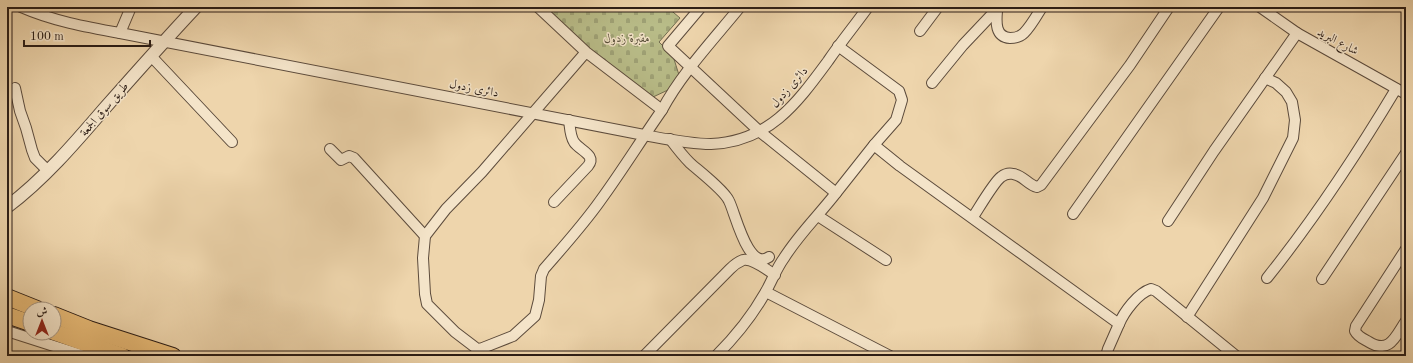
<svg xmlns="http://www.w3.org/2000/svg" width="1413" height="363" font-family="'Old Standard TT',Amiri,serif">
  <style>
    .cemetery { fill: url(#cemetery-stones); stroke: #726d50 }
    .lines { fill: none; stroke-linecap: round; stroke-linejoin: round }
    .minor-casing { stroke: #5c4b3c; stroke-width: 12 }
    .tertiary-casing { stroke: #5c4b3c; stroke-width: 14 }
    .trunk-casing { stroke: #2b1d16; stroke-width: 18 }
    .minor { stroke: #f4e4c9; stroke-width: 10 }
    .tertiary { stroke: #f4e4c9; stroke-width: 12 }
    .trunk { stroke: #e7ba76; stroke-width: 16 }
    .labels { text-anchor: middle; stroke-width: 3; stroke-linejoin: round; paint-order: stroke }
    .park-label { font-size: 12px; font-style: italic; fill: #564d38; stroke: #f4e4c9 }
    .street-label { font-size: 12px; fill: #2b1d16; stroke: #f4e4c9 }
  </style>
  <defs>
    <pattern id="cemetery-stones" width="16" height="16" patternUnits="userSpaceOnUse"><rect width="16" height="16" fill="#b9bd89"/><path d="M2 7V4a2 2 0 0 1 4 0v3zM10 15v-3a2 2 0 0 1 4 0v3z" fill="#9fa276"/></pattern>
  </defs>
  <rect width="100%" height="100%" fill="#eed5ac"/>
  <filter id="stains"><feTurbulence type="fractalNoise" baseFrequency=".005" numOctaves="4"/><feColorMatrix values="0 0 0 0 .2 0 0 0 0 .09 0 0 0 0 .02 0 0 0 .5 -.17"/></filter>
  <radialGradient id="worn" r=".72"><stop offset=".6" stop-color="#630" stop-opacity="0"/><stop offset="1" stop-color="#630" stop-opacity=".3"/></radialGradient>
  <path class="cemetery" d="M542 7H667L680 18 659 42 673 56 679 75 668 90 653 97 573 36Z"/>
  <g class="lines">
    <g class="minor-casing">
      <g id="minor">
        <path d="M21 7C53 21 86 27 120 33L644 135C666 139 689 144 711 144 769 142 797 103 828 61 841 42 855 25 868 7"/>
        <path d="M538 7 586 52 662 110C641 140 622 171 600 201 583 225 563 247 544 269L541 276 539 300 535 316 513 336 480 349 476 348 455 332 427 304 425 294 423 258 425 236 446 209 482 172 586 52"/>
        <path d="M701 7 668 46 759 131 836 193C819 215 799 234 784 258 776 269 772 281 765 293 752 316 735 337 716 356"/>
        <path d="M1260 7 1297 33 1406 94"/>
        <path d="M997 11C996 22 995 37 1010 38 1015 38 1020 37 1024 33 1031 26 1037 15 1042 7"/>
        <path d="M920 31 938 7"/>
        <path d="M120 33 131 7"/>
        <path d="M838 46 899 91 902 100 896 120 874 145"/>
        <path d="M151 56 232 142"/>
        <path d="M932 83 963 45 999 7"/>
        <path d="M15 88 20 111 26 128 32 150 35 158 48 171"/>
        <path d="M662 110C681 74 714 39 740 7"/>
        <path d="M670 139C676 147 682 155 690 163 699 171 725 191 729 201 735 212 748 272 769 257"/>
        <path d="M330 149 341 160 349 156 354 158 425 236"/>
        <path d="M836 193 874 145 900 166 1119 324 1108 349 1106 356"/>
        <path d="M554 202 588 166C597 155 579 150 574 142 570 136 570 127 569 120"/>
        <path d="M1073 214 1219 7"/>
        <path d="M818 216 886 260"/>
        <path d="M973 217C979 208 994 182 1001 177 1005 174 1009 173 1013 174 1023 175 1028 185 1037 187L1041 185 1130 65 1169 7"/>
        <path d="M1168 221 1214 151 1297 33"/>
        <path d="M1406 249 1356 326 1355 331C1358 337 1364 339 1369 342 1390 355 1396 335 1406 321"/>
        <path d="M1267 278C1315 218 1357 154 1396 89"/>
        <path d="M1322 279 1406 153"/>
        <path d="M766 292 890 356"/>
        <path d="M1187 317 1263 198 1293 138 1295 120 1292 102 1286 92 1276 83 1265 78"/>
        <path d="M1119 324C1124 312 1138 293 1151 289L1156 291 1236 356"/>
        <path d="M7 331 85 356"/>
        <path d="M644 356 730 269C733 266 738 262 743 260 751 258 768 270 775 275"/>
      </g>
    </g>
    <g class="tertiary-casing">
      <path id="tertiary" d="M7 207C44 179 74 144 104 109 134 75 165 40 196 7"/>
    </g>
    <g class="trunk-casing">
      <g id="trunk">
        <path d="M7 297 37 309"/>
        <path d="M7 315 30 323"/>
        <path d="M54 315 89 329 173 356"/>
        <path d="M54 332 122 356"/>
      </g>
    </g>
    <use href="#minor" class="minor"/>
    <use href="#tertiary" class="tertiary"/>
    <use href="#trunk" class="trunk"/>
  </g>
  <g class="labels">
    <g class="park-label">
      <text x="627" y="42">مقبرة زدول</text>
    </g>
    <g class="street-label">
      <text transform="translate(1338 41) rotate(28)" y="4">شارع البريد</text>
      <text transform="translate(789 87) rotate(-49)" y="4">دائرى زدول</text>
      <text transform="translate(474 88) rotate(11)" y="4">دائرى زدول</text>
      <text transform="translate(104 109) rotate(-49)" y="4">طريق سوق الجمعة</text>
    </g>
  </g>
  <rect width="1413" height="363" fill="none" stroke="#eed5ac" stroke-width="24"/>
  <rect x="8" y="8" width="1397" height="347" fill="none" stroke="#2b1d16" stroke-width="2"/>
  <rect x="12" y="12" width="1389" height="339" fill="none" stroke="#2b1d16"/>
  <g transform="translate(42 321)"><circle r="19" fill="#f4e4c9" stroke="#a49481"/>
  <path d="M0-3L7 15L0 10L-7 15Z" fill="#8f2418"/>
  <text y="-6" font-size="11" font-weight="bold" text-anchor="middle" fill="#2b1d16">ش</text>
  </g>
  <path d="M24 40v6h126v-6" fill="none" stroke="#2b1d16" stroke-width="2"/>
  <text x="30" y="40" font-size="12" fill="#2b1d16" stroke="#f4e4c9" stroke-width="3" paint-order="stroke">100 m</text>
  <rect width="100%" height="100%" filter="url(#stains)"/>
  <rect width="100%" height="100%" fill="url(#worn)"/>
</svg>
